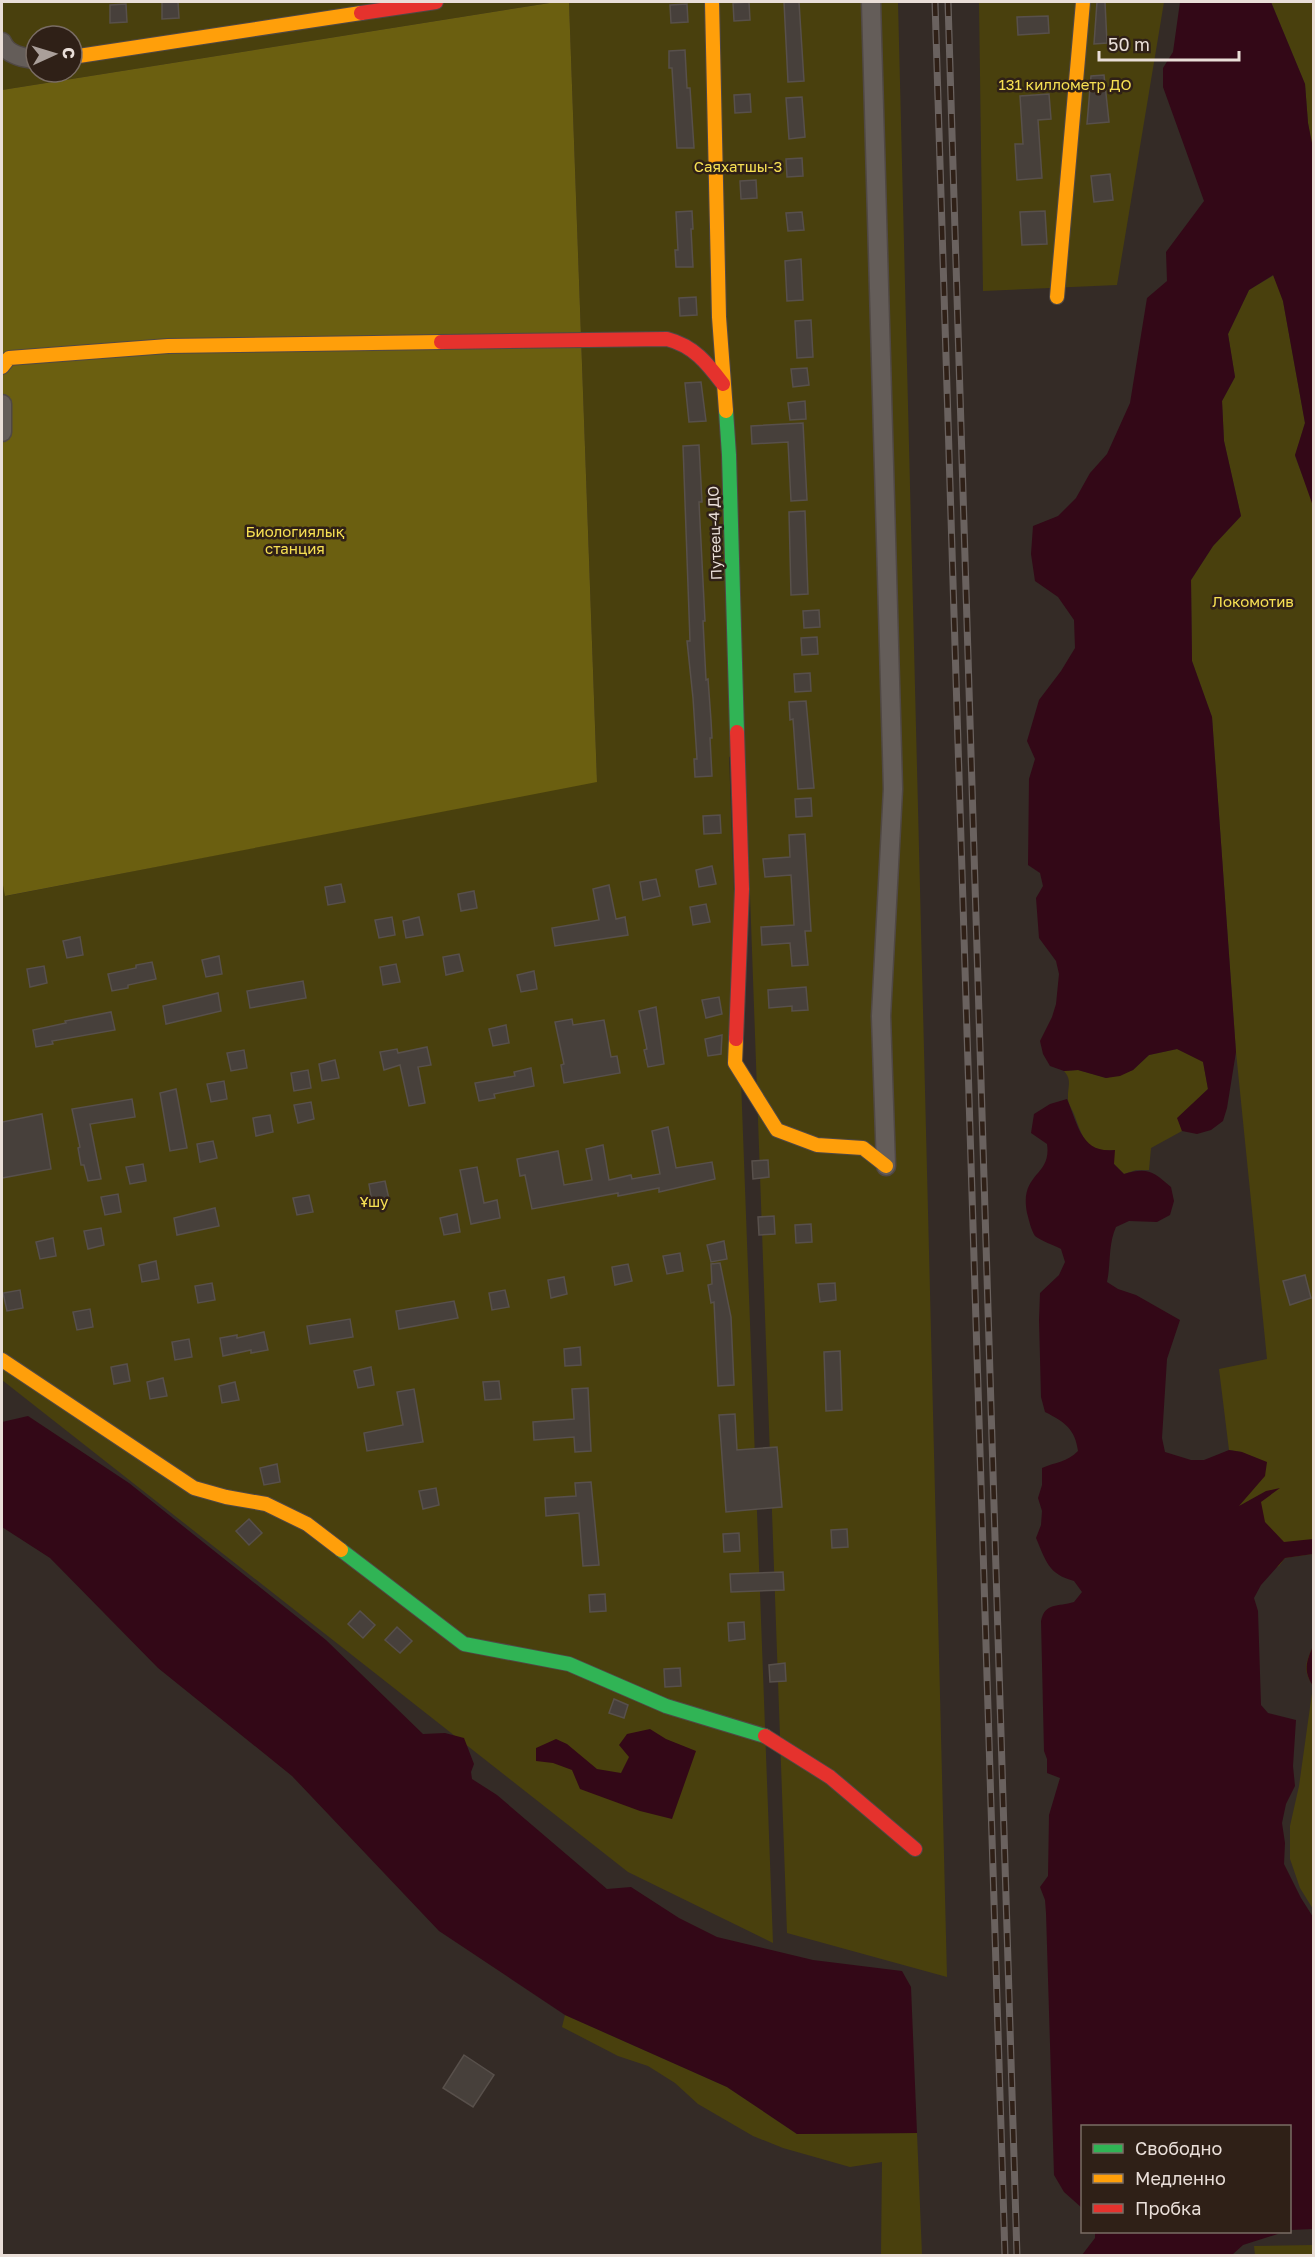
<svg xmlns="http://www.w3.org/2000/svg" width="1315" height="2257" font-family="'Golos Text',sans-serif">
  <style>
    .green { fill: #49400d; fill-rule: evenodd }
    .forest { fill: #6b5f10 }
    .water { fill: #330817 }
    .building { fill: #47403b; stroke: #58504b; stroke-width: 1.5 }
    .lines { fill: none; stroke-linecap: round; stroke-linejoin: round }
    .street-casing { stroke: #504844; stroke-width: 21 }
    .fast-casing { stroke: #504844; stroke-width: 16 }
    .slow-casing { stroke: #504844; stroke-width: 16 }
    .jam-casing { stroke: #504844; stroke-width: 16 }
    .street { stroke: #645d59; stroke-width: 18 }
    .fast { stroke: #30b455; stroke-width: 14 }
    .slow { stroke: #ff9f0a; stroke-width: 14 }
    .jam { stroke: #e5322d; stroke-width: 14 }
    .rail-casing { stroke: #6a625f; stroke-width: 7 }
    .rail { stroke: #2f2017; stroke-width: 4.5; stroke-dasharray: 14; stroke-linecap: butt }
    .labels { text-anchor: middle; stroke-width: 5; stroke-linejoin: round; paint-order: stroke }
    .park-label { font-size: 15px; fill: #f7e053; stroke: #2f2017 }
    .street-label { font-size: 15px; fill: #e9ded8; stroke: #2f2017 }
  </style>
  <rect width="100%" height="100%" fill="#342b26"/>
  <g class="green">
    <path d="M2 2H556L2 90ZM36 36H72V72H36Z"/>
    <path d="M569 2H898L947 1977 787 1933 745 754 729 757 773 1943 628 1872 2 1380V880L6 896 597 781Z"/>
    <path d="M979 2H1164L1117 285 983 291Z"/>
    <path d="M1271 2H1313V153L1308 123 1305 84Z"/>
    <path d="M1274 275 1283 301 1305 423 1295 456 1314 506 1313 1554 1285 1558 1279 1566 1062 1665 1242 1452 1229 1450 1219 1369 1267 1359 1236 1052 1212 717 1192 661 1191 580 1213 546 1241 516 1224 441 1222 401 1235 377 1228 334 1249 290Z"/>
    <path d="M1177 1049 1203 1061 1208 1089 1178 1118 1182 1131 1151 1148 1149 1170H1136L1124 1174 1114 1164V1150C1085 1153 1083 1137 1074 1114 1072 1109 1067 1102 1068 1097 1068 1086 1072 1080 1064 1071L1078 1070 1106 1078 1133 1070 1149 1055Z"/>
    <path d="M1313 1646V1909L1300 1888 1290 1859V1826L1299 1786 1313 1686C1302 1669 1306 1663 1313 1646Z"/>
    <path d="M565 2015 727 2087 797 2134 917 2133 922 2255H881L882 2162 850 2167 783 2148 753 2136 698 2104 675 2083 648 2066 618 2056 562 2027Z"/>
    <path d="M1313 2245V2255H1255L1254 2246Z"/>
  </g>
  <path class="forest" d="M556 2H569L597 782 5 896 2 880V90Z"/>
  <g class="water">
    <path d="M1180 2H1271L1305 84 1308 123 1314 153 1313 506 1295 455 1305 423 1283 301 1273 275 1249 290 1228 334 1235 377 1222 401 1224 441 1241 516 1213 546 1191 580 1192 661 1212 717 1236 1052 1227 1108 1223 1121 1211 1130 1197 1134 1182 1131 1177 1118 1208 1089 1203 1062 1177 1049 1149 1055 1133 1070 1120 1076 1106 1078 1078 1070 1064 1071 1050 1066 1043 1054 1040 1041 1052 1017 1056 1004 1059 974 1056 961 1039 938 1036 898 1043 886 1040 873 1028 865 1029 779 1035 759 1027 741 1039 700 1061 671 1075 648 1074 620 1058 597 1035 581 1031 554 1033 526 1058 516 1076 498 1090 473 1107 454 1130 403 1147 298 1167 281 1166 252 1204 201 1163 87V68L1173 52Z"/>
    <path d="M1067 1099C1078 1124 1081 1154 1115 1150L1114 1164 1124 1174C1147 1167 1153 1171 1171 1187L1174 1201 1170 1215 1157 1222 1129 1221 1116 1227C1108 1245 1111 1263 1107 1282L1118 1289 1136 1295 1180 1320 1167 1359 1162 1438 1165 1452 1191 1460H1204L1229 1450 1242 1452 1267 1462 1265 1476 1239 1506 1266 1491 1280 1488 1261 1502 1265 1522 1284 1542 1313 1539V1554L1285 1558 1261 1585 1254 1598 1258 1611 1261 1705 1268 1713 1296 1720 1293 1766 1295 1786 1286 1804 1282 1823 1285 1843 1284 1864 1301 1898 1313 1917V2229L1290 2230V2126H1082V2208L1064 2192 1054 2175 1046 1913 1045 1900 1040 1887 1048 1876 1049 1815 1060 1778 1047 1773V1759L1044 1751 1041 1621C1045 1602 1058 1607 1074 1602L1082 1592 1074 1581C1048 1574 1046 1561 1036 1538L1041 1525 1042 1511 1038 1498 1042 1485V1468C1056 1462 1067 1462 1078 1451 1075 1429 1065 1422 1045 1412L1041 1397 1039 1320 1040 1293 1059 1275 1065 1262 1061 1249C1054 1245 1041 1241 1035 1236 1031 1230 1029 1220 1027 1213 1019 1172 1052 1177 1047 1144L1031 1133 1034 1114 1050 1104Z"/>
    <path d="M28 1416 129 1483 326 1640 423 1734 445 1733 464 1738 474 1764 471 1772 472 1779 497 1795 607 1889 631 1887 679 1918 717 1937 813 1960 902 1971 911 1987 917 2133 797 2134 727 2087 565 2015 439 1931 292 1776 158 1668 50 1558 2 1527V1422Z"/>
    <path d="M1313 1646 1314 1686H1313C1303 1671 1306 1662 1313 1646Z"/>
    <path d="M650 1729 666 1739 696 1751 672 1819 640 1811 580 1789 572 1770 553 1763 536 1761V1748L556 1739 567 1744 597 1769 621 1773 629 1757 619 1745 627 1734Z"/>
    <path d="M1095 2232H1284L1243 2245 1232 2255H1082L1095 2238Z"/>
  </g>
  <g class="building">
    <path d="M162 2H178L179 18 162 19Z"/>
    <path d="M749 2 750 20 734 21 733 3Z"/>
    <path d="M784 2H799L804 81 788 82Z"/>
    <path d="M1097 2H1105L1107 43 1094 44Z"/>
    <path d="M126 4 127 22 110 23V5Z"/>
    <path d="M687 4 688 22 671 23 670 5Z"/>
    <path d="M1048 16 1049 33 1018 35 1017 17Z"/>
    <path d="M685 50 687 88H690L694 148H677L672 68H669V51Z"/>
    <path d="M1104 75 1109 122 1087 124 1091 76Z"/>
    <path d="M750 94 751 112 735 113 734 95Z"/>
    <path d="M1049 94 1051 119 1038 120 1042 178 1017 180 1015 144H1023L1020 96Z"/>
    <path d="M802 97 805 137 789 139 786 98Z"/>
    <path d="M802 158 803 176 787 177 786 159Z"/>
    <path d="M1110 174 1113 200 1094 202 1091 176Z"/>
    <path d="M756 180 757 198 741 199 740 181Z"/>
    <path d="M692 211 693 229H691L693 267H676L675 250H678L676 212Z"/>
    <path d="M1045 211 1047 244 1022 245 1020 212Z"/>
    <path d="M802 212 804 230 788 231 786 213Z"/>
    <path d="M801 259 803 300 787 301 785 261Z"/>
    <path d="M696 297 697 315 680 316 679 298Z"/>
    <path d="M811 320 813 357 797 358 795 321Z"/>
    <path d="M807 368 809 385 793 387 791 369Z"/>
    <path d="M701 382 706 421 689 422 685 383Z"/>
    <path d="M805 401 806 419 790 420 788 403Z"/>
    <path d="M803 423 807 500 791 501 788 442 752 444 751 426Z"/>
    <path d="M699 445 702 502H699L705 621H703L706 680 708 679 711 720 712 738H710L712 776 695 777 694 759H697L693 698 687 641H690L683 446Z"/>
    <path d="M805 511 808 594 791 595 789 512Z"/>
    <path d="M819 610 820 627 804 628 803 611Z"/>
    <path d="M817 637 818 654 802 655 801 638Z"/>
    <path d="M810 673 811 691 795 692 794 674Z"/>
    <path d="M806 701 814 788 798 789 793 719 790 720 789 702Z"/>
    <path d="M811 798 812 816 796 817 795 799Z"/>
    <path d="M720 815 721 833 704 834 703 816Z"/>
    <path d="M805 834 811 931H805L808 965 792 966 790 943 762 945 761 927 794 925 791 875 765 877 763 859 790 857 789 835Z"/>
    <path d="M712 866 716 884 699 887 696 870Z"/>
    <path d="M656 879 660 896 643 900 640 882Z"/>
    <path d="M341 884 345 902 328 905 325 887Z"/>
    <path d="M609 885 616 919 625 917 628 935 555 946 552 928 599 920 593 889Z"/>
    <path d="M474 891 477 908 461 911 458 894Z"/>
    <path d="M706 904 710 922 693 925 690 907Z"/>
    <path d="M392 917 395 935 379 938 375 920Z"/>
    <path d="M419 917 423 935 406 938 403 921Z"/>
    <path d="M80 937 83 955 67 958 63 941Z"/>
    <path d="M459 954 463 971 446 975 443 957Z"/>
    <path d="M219 956 222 974 206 977 202 960Z"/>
    <path d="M152 962 156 979 128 985V988L112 991 108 974 136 968V965Z"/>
    <path d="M396 964 400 982 383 985 380 967Z"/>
    <path d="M44 966 47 983 30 987 27 969Z"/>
    <path d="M534 971 537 989 521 992 517 975Z"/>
    <path d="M303 981 306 998 250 1008 247 991Z"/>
    <path d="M806 987 808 1010 792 1011V1006L769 1008 768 990Z"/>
    <path d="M218 993 221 1011 166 1024 163 1006Z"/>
    <path d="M719 997 722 1014 706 1018 702 1000Z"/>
    <path d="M656 1007 664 1064 648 1067 644 1050 647 1049 639 1011Z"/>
    <path d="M111 1012 115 1030 52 1041 53 1044 36 1047 33 1030 66 1023 65 1021Z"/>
    <path d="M572 1019 573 1025 604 1020 611 1057 617 1056 620 1073 564 1083 561 1065 564 1064 555 1022Z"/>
    <path d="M506 1025 509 1043 493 1046 489 1029Z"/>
    <path d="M722 1035 721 1054 708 1056 705 1039Z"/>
    <path d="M427 1047 431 1065 418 1067 425 1103 409 1106 400 1065 384 1070 380 1052 397 1049 398 1053Z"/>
    <path d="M244 1050 247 1068 231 1071 227 1053Z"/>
    <path d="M335 1060 339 1078 322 1081 319 1064Z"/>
    <path d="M531 1068 534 1086 494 1094 495 1098 479 1101 475 1083 515 1076 514 1072Z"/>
    <path d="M308 1070 311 1088 294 1091 291 1073Z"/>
    <path d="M224 1081 227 1099 211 1102 207 1084Z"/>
    <path d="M176 1089 187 1148 170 1151 160 1093Z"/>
    <path d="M132 1099 135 1117 90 1124 101 1179 88 1181 84 1165H81L78 1148 80 1147 72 1109Z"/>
    <path d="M311 1102 314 1119 298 1123 294 1105Z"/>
    <path d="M42 1114 51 1169 2 1178V1122Z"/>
    <path d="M270 1115 273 1132 256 1136 253 1118Z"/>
    <path d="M668 1127 676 1168 712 1162 715 1179 659 1192V1188L618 1196V1193L532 1209 525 1175 520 1176 517 1159 558 1151 564 1185 592 1180 586 1149 603 1145 609 1180 631 1175 632 1179 660 1174 652 1131Z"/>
    <path d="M213 1141 217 1158 200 1162 197 1144Z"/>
    <path d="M768 1160 769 1177 753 1179 752 1161Z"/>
    <path d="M143 1164 146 1181 130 1184 126 1167Z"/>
    <path d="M477 1167 484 1203 497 1200 500 1218 471 1224 460 1170Z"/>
    <path d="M385 1181 389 1199 372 1202 369 1184Z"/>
    <path d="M118 1194 121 1212 105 1215 101 1197Z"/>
    <path d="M309 1195 313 1212 297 1215 293 1198Z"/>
    <path d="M215 1208 219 1226 177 1235 174 1218Z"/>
    <path d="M457 1214 460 1232 444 1235 440 1218Z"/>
    <path d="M774 1216 775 1234 759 1235 758 1217Z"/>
    <path d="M811 1224 812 1242 796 1243 795 1225Z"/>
    <path d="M101 1228 104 1245 88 1249 84 1231Z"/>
    <path d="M53 1238 56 1256 40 1259 36 1242Z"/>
    <path d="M724 1241 727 1259 711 1262 707 1245Z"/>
    <path d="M680 1253 683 1271 667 1274 663 1256Z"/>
    <path d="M156 1261 159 1279 142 1282 139 1265Z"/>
    <path d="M720 1263 731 1317 734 1385 718 1386 714 1302 711 1303 708 1285 712 1284 711 1264Z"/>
    <path d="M628 1264 632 1281 615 1285 612 1267Z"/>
    <path d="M1305 1275 1311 1298 1290 1305 1283 1281Z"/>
    <path d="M564 1277 567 1294 551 1298 548 1280Z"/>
    <path d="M212 1283 215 1300 198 1303 195 1286Z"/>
    <path d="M835 1283 836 1300 820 1302 818 1284Z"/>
    <path d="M20 1290 23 1308 7 1311 3 1293Z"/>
    <path d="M505 1290 509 1307 492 1310 489 1293Z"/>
    <path d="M454 1301 458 1318 399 1329 396 1311Z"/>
    <path d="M90 1309 93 1327 77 1330 73 1312Z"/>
    <path d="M350 1319 353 1337 310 1344 307 1326Z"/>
    <path d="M264 1332 268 1350 251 1353V1350L223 1356 220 1338 237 1335V1338Z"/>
    <path d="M189 1339 192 1357 175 1360 172 1342Z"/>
    <path d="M580 1347 581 1365 565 1366 564 1349Z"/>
    <path d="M840 1351 842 1410 826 1411 824 1352Z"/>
    <path d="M127 1364 130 1381 114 1384 111 1367Z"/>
    <path d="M371 1367 374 1385 358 1388 354 1371Z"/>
    <path d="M163 1378 167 1396 150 1399 147 1382Z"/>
    <path d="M499 1381 501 1399 485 1400 483 1382Z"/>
    <path d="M235 1382 239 1400 222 1403 219 1386Z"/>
    <path d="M588 1388 591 1451 575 1452 574 1437 534 1440 533 1422 574 1419 572 1389Z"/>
    <path d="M414 1389 423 1442 367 1451 364 1433 403 1425 397 1392Z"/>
    <path d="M735 1414 737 1450 777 1447 782 1507 726 1512 719 1415Z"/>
    <path d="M277 1464 280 1482 264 1485 260 1468Z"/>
    <path d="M591 1482 599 1565 583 1566 579 1513 546 1516 545 1498 576 1496 575 1483Z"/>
    <path d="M436 1488 439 1505 423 1509 419 1491Z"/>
    <path d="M249 1519 262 1533 249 1545 236 1531Z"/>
    <path d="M847 1529 848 1547 832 1548 831 1530Z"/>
    <path d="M739 1533 740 1551 724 1552 723 1534Z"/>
    <path d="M783 1572 784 1590 731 1592 730 1574Z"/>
    <path d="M605 1594 606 1611 590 1612 589 1595Z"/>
    <path d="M360 1611 375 1625 363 1638 348 1624Z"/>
    <path d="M744 1622 745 1639 729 1641 728 1623Z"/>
    <path d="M397 1627 412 1641 400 1653 385 1640Z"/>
    <path d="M785 1663 786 1681 770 1682 769 1665Z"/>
    <path d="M680 1668 681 1686 665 1687 664 1669Z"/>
    <path d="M614 1699 628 1705 624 1718 609 1713Z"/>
    <path d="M464 2055 494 2075 473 2107 443 2088Z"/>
  </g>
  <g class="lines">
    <g class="street-casing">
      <g id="street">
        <path d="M871 2 893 789 881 1016 886 1166"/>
        <path d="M2 42C7 55 23 58 36 59"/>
        <path d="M2 404V432"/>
      </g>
    </g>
    <g class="fast-casing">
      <g id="fast">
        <path d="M726 411 729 455 737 732"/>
        <path d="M341 1550 464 1644 569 1664 666 1706 765 1736"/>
      </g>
    </g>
    <g class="slow-casing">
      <g id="slow">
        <path d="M712 2 719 317 726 411"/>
        <path d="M72 57 361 13"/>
        <path d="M1057 297 1083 2"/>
        <path d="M2 367 9 358 168 346 441 342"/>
        <path d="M736 1039 735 1063 777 1130 817 1145 863 1148 886 1166"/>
        <path d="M2 1360 194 1488 226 1497 266 1504 307 1524 341 1550"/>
      </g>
    </g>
    <g class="jam-casing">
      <g id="jam">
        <path d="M361 13 436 2"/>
        <path d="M441 342 667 339C694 346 707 363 723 384"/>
        <path d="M736 1039 742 889 737 732"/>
        <path d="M765 1736 830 1777 915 1849"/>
      </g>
    </g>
    <use href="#street" class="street"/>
    <use href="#fast" class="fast"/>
    <use href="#slow" class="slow"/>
    <use href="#jam" class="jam"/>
    <g class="rail-casing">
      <g id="rail">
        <path d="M935 2 1005 2256"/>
        <path d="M948 2 1017 2256"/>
      </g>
    </g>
    <use href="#rail" class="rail"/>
  </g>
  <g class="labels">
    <g class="park-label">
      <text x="1065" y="90">131 киллометр ДО</text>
      <text x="738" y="172">Саяхатшы-3</text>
      <text x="295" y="537">Биологиялық<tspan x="295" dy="17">станция</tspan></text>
      <text x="1253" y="607">Локомотив</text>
      <text x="374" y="1207">Ұшу</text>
    </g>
    <g class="street-label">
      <text transform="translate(715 533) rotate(-92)" y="5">Путеец-4 ДО</text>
    </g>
  </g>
  <rect width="1315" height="2257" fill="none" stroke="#e9ded8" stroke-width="6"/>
  <rect x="1081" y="2125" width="210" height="108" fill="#2f2017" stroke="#796c64" stroke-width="1.5"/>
  <rect x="1093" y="2144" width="30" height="9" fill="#30b455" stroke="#796c64" stroke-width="1.5"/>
  <text x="1135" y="2155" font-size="18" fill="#e9ded8">Свободно</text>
  <rect x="1093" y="2174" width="30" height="9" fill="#ff9f0a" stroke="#796c64" stroke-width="1.5"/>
  <text x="1135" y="2185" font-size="18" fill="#e9ded8">Медленно</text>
  <rect x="1093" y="2204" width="30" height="9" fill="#e5322d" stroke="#796c64" stroke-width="1.5"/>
  <text x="1135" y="2215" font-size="18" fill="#e9ded8">Пробка</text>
  <g transform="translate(54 54) rotate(86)"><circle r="28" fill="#2f2017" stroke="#796c64" stroke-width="1.5"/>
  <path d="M0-4.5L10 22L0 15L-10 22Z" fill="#aa9f9a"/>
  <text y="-9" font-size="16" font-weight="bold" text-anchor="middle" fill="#e9ded8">С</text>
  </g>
  <path d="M1099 51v9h140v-9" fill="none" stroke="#e9ded8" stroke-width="3"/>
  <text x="1108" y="51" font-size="18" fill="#e9ded8" stroke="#2f2017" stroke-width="4.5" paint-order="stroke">50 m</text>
</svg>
